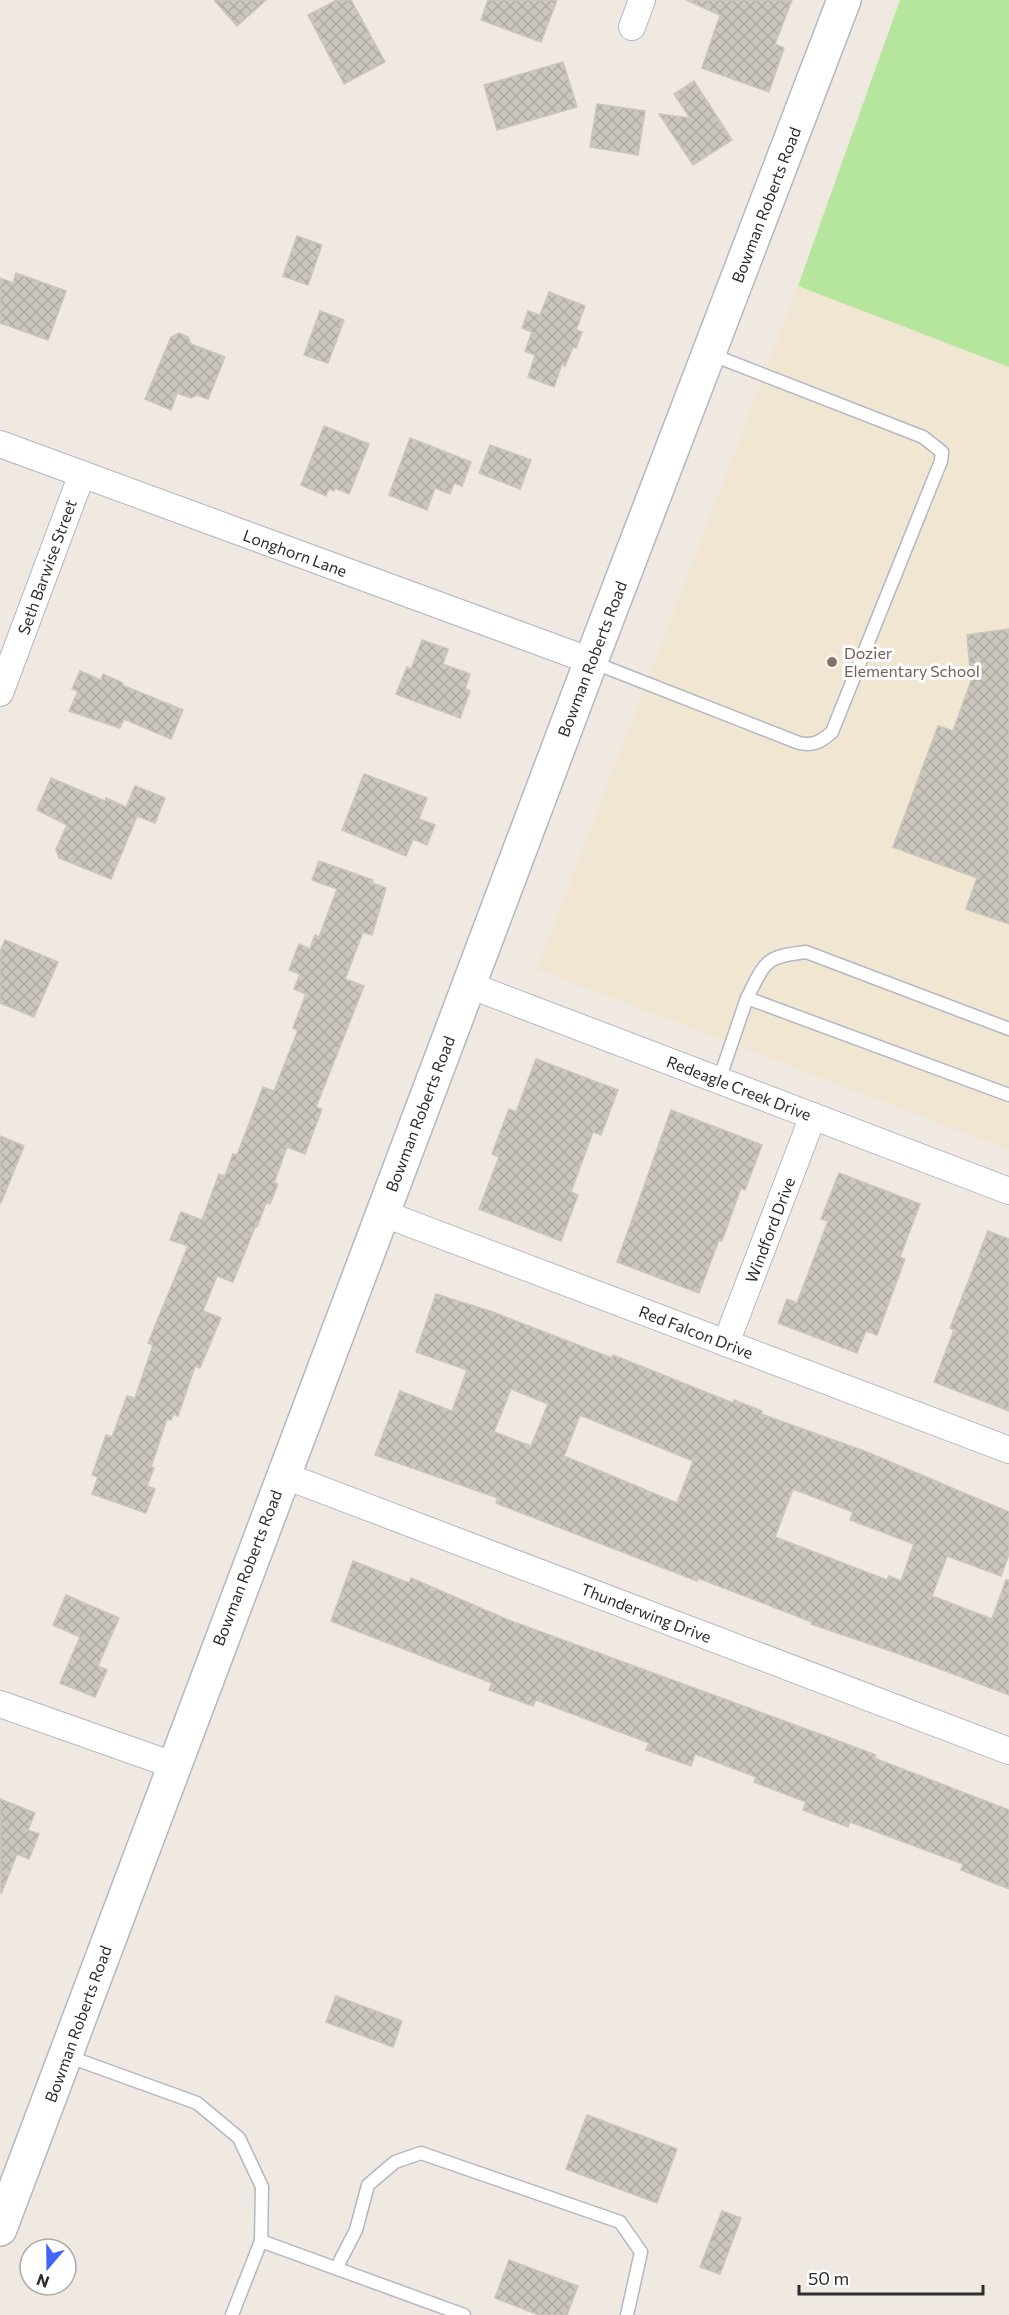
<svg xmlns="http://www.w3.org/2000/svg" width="1009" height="2315" font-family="Commissioner,sans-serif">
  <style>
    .education { fill: #f0e6d1 }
    .grass { fill: #b6e59e }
    .building { fill: url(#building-cross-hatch); stroke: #cbc5ba; stroke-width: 1.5; fill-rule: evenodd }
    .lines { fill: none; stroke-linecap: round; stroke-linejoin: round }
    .lane-casing { stroke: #b4b7c1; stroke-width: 15 }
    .street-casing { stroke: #b4b7c1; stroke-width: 28 }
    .secondary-casing { stroke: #b4b7c1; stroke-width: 36 }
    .lane { stroke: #fff; stroke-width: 12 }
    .street { stroke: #fff; stroke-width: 26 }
    .secondary { stroke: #fff; stroke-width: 33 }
    .education-dot { fill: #8d6e63; stroke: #fff; stroke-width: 2 }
    .labels { text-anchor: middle; stroke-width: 6; stroke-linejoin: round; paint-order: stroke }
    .street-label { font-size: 16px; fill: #2e2e2e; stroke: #fff }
    .education-label { font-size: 16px; fill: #785e54; stroke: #fff; text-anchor: start }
  </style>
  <defs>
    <pattern id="building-cross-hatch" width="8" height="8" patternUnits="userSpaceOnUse" patternTransform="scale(1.5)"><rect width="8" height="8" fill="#cbc7bf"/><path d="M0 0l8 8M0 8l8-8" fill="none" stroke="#afaba4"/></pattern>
  </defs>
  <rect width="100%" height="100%" fill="#efe9e1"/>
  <path class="education" d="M798 286 1009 367V1150L537 969Z"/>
  <path class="grass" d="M900 0H1009V367L798 286Z"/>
  <g class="building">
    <path d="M214 0H266L237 26Z"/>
    <path d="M337 0H351L385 62 344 84 308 15Z"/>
    <path d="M488 0H557L541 42 481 20Z"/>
    <path d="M686 0H792L775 44 784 48 769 92 702 68 720 15Z"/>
    <path d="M563 62 577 107 497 130 484 85Z"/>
    <path d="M694 81 732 140 693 165 659 114 690 118 674 94Z"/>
    <path d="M597 104 645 111 638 155 590 147Z"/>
    <path d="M297 236 322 245 308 285 283 276Z"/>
    <path d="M16 273 66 291 48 340 0 323V278L13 283Z"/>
    <path d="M549 292 585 306 576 330 582 332 576 348 573 347 565 366 562 364 554 387 528 377 535 355 525 351 532 332 522 328 528 311 540 315Z"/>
    <path d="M320 311 344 320 328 363 304 355Z"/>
    <path d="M179 333 188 337 191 344 225 357 208 399 197 395 191 398 177 393 171 410 145 399 171 337Z"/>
    <path d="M324 426 369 444 349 494 335 488 334 491 329 489 326 496 301 485Z"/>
    <path d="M410 438 471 462 462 486 454 483 450 494 435 488 427 510 389 495Z"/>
    <path d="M490 445 531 460 520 489 479 473Z"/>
    <path d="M1009 629V924L966 909 977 878 893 847 938 726 953 731 971 681 967 635Z"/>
    <path d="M422 640 448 649 443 664 470 674 465 689 470 691 460 718 396 694 407 667 411 669Z"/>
    <path d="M80 671 101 680 103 674 123 683 122 685 183 710 171 739 124 719 120 728 69 711 78 691 72 689Z"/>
    <path d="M364 774 427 798 419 819 435 825 427 845 413 839 406 856 342 830Z"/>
    <path d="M51 778 105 801 106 798 126 807 135 786 165 798 155 823 137 816 111 879 59 858 56 849 67 825 37 810Z"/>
    <path d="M319 861 373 880 372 883 386 888 372 935 363 932 345 979 364 986 316 1107 322 1109 305 1154 287 1147 274 1183 278 1184 270 1204 266 1203 257 1227H255L233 1282 217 1276 203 1311 221 1318 200 1368 195 1366 178 1416 173 1414 171 1420 167 1419 151 1467 154 1468 147 1486 155 1489 146 1513 92 1494 98 1477 92 1475 106 1435 112 1437 127 1396 135 1398 153 1345 148 1343 188 1246 170 1240 181 1212 202 1220 219 1174 225 1176 233 1154 237 1155 263 1087 274 1091 298 1030 293 1028 306 994 294 989 300 974 289 970 299 944 310 949 315 935 319 937 337 889 312 880Z"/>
    <path d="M5 940 58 962 34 1017 0 1003V952Z"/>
    <path d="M536 1059 618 1090 601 1135 593 1132 571 1192 578 1195 561 1241 479 1209 499 1157 492 1154 509 1109 516 1112Z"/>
    <path d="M671 1110 762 1145 745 1190 741 1188 722 1241 719 1240 699 1293 617 1262Z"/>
    <path d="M0 1136 24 1146 1 1203H0Z"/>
    <path d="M839 1173 920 1204 900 1257 905 1259 877 1335 866 1331 857 1353 778 1323 787 1299 797 1303 828 1221 821 1219Z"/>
    <path d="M988 1231 1009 1239V1411L934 1382 954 1330 950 1328Z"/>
    <path d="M436 1294 490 1311 612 1358 613 1355 733 1403 734 1400 762 1411 761 1414 867 1452 1009 1512V1554L1001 1576 947 1556 932 1596 992 1619 1006 1580H1009V1695L908 1657 811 1624 812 1622 698 1578 697 1581 496 1503 498 1498 375 1455 400 1391 452 1411 467 1370 416 1352ZM511 1389 548 1404 531 1446 494 1432ZM580 1415 693 1461 677 1503 564 1456ZM793 1489 853 1512 850 1520 914 1544 901 1581 889 1576 887 1580 775 1537Z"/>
    <path d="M353 1561 409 1583 411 1578 506 1619 844 1743 876 1755 874 1758 1009 1810V1889L961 1870 963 1864 850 1822 848 1827 803 1810 806 1802 754 1782 756 1777 695 1754 691 1766 646 1750 649 1743 536 1700 533 1706 489 1690 492 1683 331 1621Z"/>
    <path d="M66 1595 119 1618 98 1666 107 1670 95 1697 60 1683 80 1637 53 1625Z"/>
    <path d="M0 1799 35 1813 28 1830 39 1834 29 1859 17 1854 1 1894Z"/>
    <path d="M336 1996 402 2021 393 2047 326 2022Z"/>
    <path d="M587 2115 677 2149 657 2203 566 2169Z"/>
    <path d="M722 2211 741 2218 720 2274 700 2267Z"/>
    <path d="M509 2260 578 2286 567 2315H539L495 2298Z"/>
  </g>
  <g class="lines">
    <g class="lane-casing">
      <g id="lane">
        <path d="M592 662 799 743C813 746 821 742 832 732L941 461 942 452 923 437 710 354"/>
        <path d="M747 998C766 961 764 957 806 952L1009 1029"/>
        <path d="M719 1080 747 998 1009 1095"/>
        <path d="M67 2056 197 2103 239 2138 262 2187 261 2241 232 2315"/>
        <path d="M261 2241 464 2315"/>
        <path d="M340 2261 356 2230 368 2185 395 2162 421 2153 620 2222 641 2252 627 2315"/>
      </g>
    </g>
    <g class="street-casing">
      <g id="street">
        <path d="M632 27 642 0"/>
        <path d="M0 444 591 661"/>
        <path d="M0 693 82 474"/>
        <path d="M469 985 1009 1191"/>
        <path d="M382 1213 1009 1450"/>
        <path d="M726 1343 813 1116"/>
        <path d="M283 1475 1009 1751"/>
        <path d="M0 1704 173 1765"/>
      </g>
    </g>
    <g class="secondary-casing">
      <path id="secondary" d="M0 2229 591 661 844 0"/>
    </g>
    <use href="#lane" class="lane"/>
    <use href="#street" class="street"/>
    <use href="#secondary" class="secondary"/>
  </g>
  <circle class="education-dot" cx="832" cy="662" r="6"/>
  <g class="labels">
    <g class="street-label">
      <text transform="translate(766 205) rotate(-69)" y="6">Bowman Roberts Road</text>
      <text transform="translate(295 553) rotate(20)" y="6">Longhorn Lane</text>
      <text transform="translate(47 567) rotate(-70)" y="6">Seth Barwise Street</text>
      <text transform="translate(592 659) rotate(-69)" y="6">Bowman Roberts Road</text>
      <text transform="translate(739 1088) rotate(21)" y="6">Redeagle Creek Drive</text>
      <text transform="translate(420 1114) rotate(-69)" y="6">Bowman Roberts Road</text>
      <text transform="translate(770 1230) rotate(-69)" y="6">Windford Drive</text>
      <text transform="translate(696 1332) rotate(21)" y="6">Red Falcon Drive</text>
      <text transform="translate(247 1568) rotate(-69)" y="6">Bowman Roberts Road</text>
      <text transform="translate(646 1613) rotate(21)" y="6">Thunderwing Drive</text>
      <text transform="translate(78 2024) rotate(-70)" y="6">Bowman Roberts Road</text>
    </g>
    <g class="education-label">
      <text x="844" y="659">Dozier<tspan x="844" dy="18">Elementary School</tspan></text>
    </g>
  </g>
  <g transform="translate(48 2267) rotate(200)"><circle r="28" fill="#ffffff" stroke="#ababab" stroke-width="1.5"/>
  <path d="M0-4.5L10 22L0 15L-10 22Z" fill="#4264fb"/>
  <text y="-9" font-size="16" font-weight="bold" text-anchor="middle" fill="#2e2e2e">N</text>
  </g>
  <path d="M799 2285v9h184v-9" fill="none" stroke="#2e2e2e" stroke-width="3"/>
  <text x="808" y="2285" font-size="18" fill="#2e2e2e" stroke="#ffffff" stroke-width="4.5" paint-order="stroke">50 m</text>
</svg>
